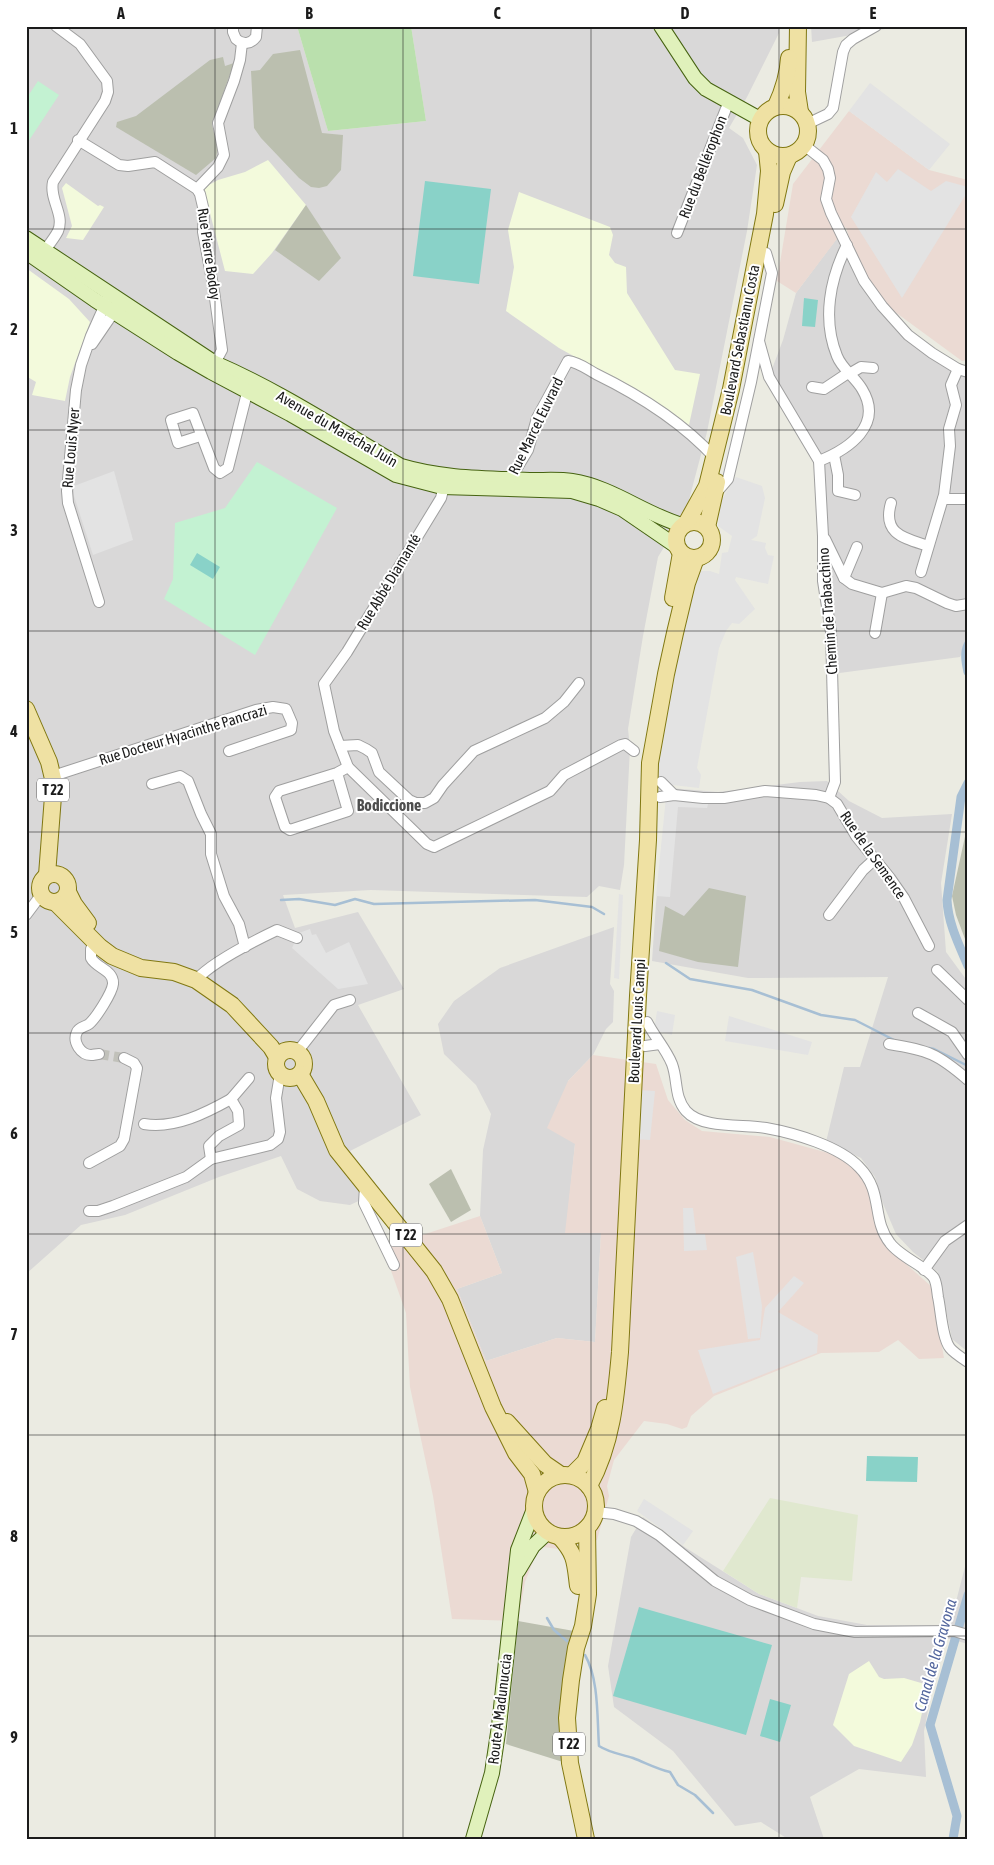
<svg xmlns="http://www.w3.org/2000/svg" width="994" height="1865" font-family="'Asap Condensed',sans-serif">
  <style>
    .residential { fill: #d9d8d8 }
    .commercial { fill: #ebdad3 }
    .education { fill: #f3fadc }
    .construction { fill: #bbbfaf }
    .farmland { fill: #e0e8cf }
    .grass { fill: #bae0ad }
    .park { fill: #c3f2d2 }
    .pitch { fill: #89d2c8 }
    .parking { fill: #e3e3e3 }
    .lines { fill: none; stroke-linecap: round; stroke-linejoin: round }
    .stream { stroke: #a7bfd4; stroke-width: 2.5 }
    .canal { stroke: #a7bfd4; stroke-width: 9 }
    .street-tunnel { stroke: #c1c1ba; stroke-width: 10; stroke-dasharray: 10 5; stroke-linecap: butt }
    .street-casing { stroke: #9f9f9f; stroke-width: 12 }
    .secondary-casing { stroke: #466311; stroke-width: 16 }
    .primary-casing { stroke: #817812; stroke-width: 18 }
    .street { stroke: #fff; stroke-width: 10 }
    .secondary { stroke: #e0f1bb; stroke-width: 14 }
    .primary { stroke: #efe1a3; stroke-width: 16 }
    .grid { fill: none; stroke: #1b1b1b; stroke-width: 1; stroke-opacity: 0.55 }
    .labels { text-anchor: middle; stroke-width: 4; stroke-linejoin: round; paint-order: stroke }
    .shield { fill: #fff; stroke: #5f5f5f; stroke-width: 1 }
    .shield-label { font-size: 14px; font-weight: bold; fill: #1b1b1b }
    .street-label { font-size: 15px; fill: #1b1b1b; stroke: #fff }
    .neighbourhood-label { font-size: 16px; font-weight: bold; fill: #4e4e4e; stroke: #fff }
    .water-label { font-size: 16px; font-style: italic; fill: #54679e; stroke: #fff }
    .neatline { fill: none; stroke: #1b1b1b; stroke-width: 2 }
    .grid-label { font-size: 16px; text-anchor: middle; font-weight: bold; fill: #1b1b1b }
  </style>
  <rect width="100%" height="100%" fill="#ebebe2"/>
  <g class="residential">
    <path d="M26 26H297L328 131 426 121 411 26H779V33L747 97 729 128 743 138 757 165 747 231 707 432 686 511 658 557 643 636 628 729 630 748 624 865 620 890 599 886 587 897 371 890 283 895 295 928 358 912 404 989 358 1005 421 1115 350 1151 380 1191 350 1205 320 1201 297 1189 281 1156 219 1177 125 1215 81 1225 26 1274Z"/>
    <path d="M811 26H894L885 29 812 42Z"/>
    <path d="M841 233 853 260 908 335 968 372V641L960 657 832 674 819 461 769 377 783 340 796 293Z"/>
    <path d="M827 781 849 801 882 818 952 814 941 883 946 952 968 982V1352L952 1339 938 1272 913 1252 896 1234 884 1206 875 1177 861 1158 826 1142 844 1067H860L888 977 748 978 652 961 656 903 670 788 718 792 800 782Z"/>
    <path d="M614 927 610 984 614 991 613 1022 606 1029 593 1055 568 1081 575 1144 566 1232 601 1233 595 1342 557 1338 486 1361 457 1289 502 1273 480 1216 483 1150 491 1114 476 1085 444 1054 438 1024 454 1001 500 968Z"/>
    <path d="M643 1517 686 1548 759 1594 818 1616 867 1625H950L968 1555V1644L946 1638 932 1690 924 1731 926 1777 859 1769 810 1797 824 1839H788L761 1822 735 1826 673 1751 614 1707 608 1666 631 1537Z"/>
  </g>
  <g class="commercial">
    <path d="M849 111 929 170 968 180V360L962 361 891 309 871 283 852 248 846 227 796 293 777 281 793 184Z"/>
    <path d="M593 1055 656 1064 668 1100 685 1120 702 1131 770 1137 832 1154 858 1169 869 1190 874 1222 889 1249 932 1287 944 1358 919 1359 898 1340 879 1352 821 1353 714 1396 691 1416 687 1427 682 1429 667 1424 644 1421 614 1460 607 1486 609 1496 597 1540 559 1549 543 1547 536 1554 525 1582 518 1621 452 1619 433 1496 410 1387 406 1313 383 1248 480 1216 502 1273 457 1289 486 1361 557 1338 595 1342 601 1233H565L575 1144 547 1128 568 1081Z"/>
  </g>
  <g class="education">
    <path d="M268 160 306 205 272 253 253 274 225 271 204 190 209 185 218 180 245 172Z"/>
    <path d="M66 183 98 206 100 205 104 207 83 240 66 238 72 226 62 188Z"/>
    <path d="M519 192 610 227 613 235 609 255 615 263 626 267 627 293 675 370 700 374 689 425 637 391 559 348 506 311 514 267 508 230Z"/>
    <path d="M26 268 69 299 90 322 70 377 65 401 32 395 36 382 26 376Z"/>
    <path d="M869 1661 879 1677 884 1679 904 1678 928 1685 920 1722 912 1745 901 1762 854 1746 833 1725 849 1674Z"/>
  </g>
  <g class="construction">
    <path d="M300 50 322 133 343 135 341 170 327 186 319 188 311 187 299 178 261 138 254 128 251 71 260 70 273 54Z"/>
    <path d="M223 57 225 66 234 63 212 125 218 148 216 158 196 175 116 127 117 122 136 116 210 60Z"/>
    <path d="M306 205 341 258 319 281 275 250Z"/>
    <path d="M968 823V947L956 915 952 896Z"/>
    <path d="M709 888 746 896 738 967 698 962 659 951 665 906 684 916Z"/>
    <path d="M451 1169 471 1210 451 1222 429 1184Z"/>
    <path d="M518 1621 574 1631 563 1762 506 1744Z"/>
  </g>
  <path class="farmland" d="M770 1498 858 1515 852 1581 801 1577 797 1608 759 1594 723 1571Z"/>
  <path class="grass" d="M297 26H411L426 121 328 131Z"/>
  <g class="park">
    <path d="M38 81 59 95 26 145V99Z"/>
    <path d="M257 462 337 508 255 655 164 599 173 579 175 523 225 508Z"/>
  </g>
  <g class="pitch">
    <path d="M425 181 491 189 479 284 413 276Z"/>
    <path d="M804 298 818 300 815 327 802 326Z"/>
    <path d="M197 553 220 567 213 579 190 565Z"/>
    <path d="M867 1456 918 1457 917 1482 866 1481Z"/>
    <path d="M639 1607 772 1645 746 1735 613 1696Z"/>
    <path d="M770 1699 791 1705 780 1742 760 1736Z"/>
  </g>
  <g class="parking">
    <path d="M870 83 950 144 929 170 849 111Z"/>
    <path d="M898 169 931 191 946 181 968 187V191L902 298 851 217 876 172 887 182Z"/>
    <path d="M114 471 133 540 93 555 74 496V486Z"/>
    <path d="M736 477 762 486 765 498 757 536 751 540 766 543 765 548 768 555 774 556 768 584 736 577 735 580 755 609 739 624 732 623 726 631 719 648 697 768 701 775 699 788 655 783 669 695 697 571H710L719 574 722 553 728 552 732 536 718 526 721 501Z"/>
    <path d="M666 797 707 800 708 804 707 808 678 807 670 897 656 896Z"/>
    <path d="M619 894 623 895 619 979 614 978Z"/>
    <path d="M310 929 312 935 316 934 326 953 349 942 368 984 338 989 292 948 299 933Z"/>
    <path d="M657 1011 675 1015 672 1035 660 1032 655 1024Z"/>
    <path d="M729 1016 812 1042 808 1055 725 1041Z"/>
    <path d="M638 1090 655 1091 650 1140 633 1139Z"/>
    <path d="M683 1208H693L696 1234H705L707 1250 684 1251Z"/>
    <path d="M753 1252 762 1306 760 1338 748 1339 736 1257Z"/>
    <path d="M794 1276 804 1283 778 1312 818 1335 817 1353 713 1394 698 1350 760 1340 765 1308Z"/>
    <path d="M644 1499 693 1531 683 1545 637 1511Z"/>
  </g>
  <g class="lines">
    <g class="stream">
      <path d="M281 900 299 899 335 905 355 899 374 904 535 900 592 907 604 914"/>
      <path d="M666 963 690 979 752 990 821 1015 855 1020 896 1041"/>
      <path d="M929 1048 934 1049 968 1066"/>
      <path d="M547 1618 554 1630 567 1641"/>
      <path d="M585 1655C599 1679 597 1718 599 1746 610 1753 621 1754 633 1758 646 1763 657 1769 670 1772L678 1785 695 1795 713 1813"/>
    </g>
    <g class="canal">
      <path d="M968 645C964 653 966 663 968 672"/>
      <path d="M968 783 961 797 947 900C948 923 959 945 968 966"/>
      <path d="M953 1839 957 1816 930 1725 968 1595"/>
    </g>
    <path class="street-tunnel" d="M99 1054 124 1058"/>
    <g class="street-casing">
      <g id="street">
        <path d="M233 26V32L236 39C243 45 251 44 256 37L257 26"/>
        <path d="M807 124 828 114 833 108 843 52 846 45 853 39 876 26"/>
        <path d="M78 140 119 165 128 166 155 162 197 189 200 194 204 211 203 232 214 291 222 350 215 363"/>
        <path d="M804 145 823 160 828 169 830 178 826 199 831 213 864 281 882 306 908 335 932 353 958 369 968 372"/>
        <path d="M197 189 218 167 224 155 218 123 234 81 240 60 242 43"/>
        <path d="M677 233 729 101"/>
        <path d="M42 254C47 247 54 239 58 231 65 215 49 199 53 182L105 101 108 92 107 81 80 44 56 26"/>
        <path d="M759 341 769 377 819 461 823 536V581L831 632 835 782 829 798"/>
        <path d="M92 344 118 306"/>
        <path d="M849 374 861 367 873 368"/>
        <path d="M812 387 824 389 848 373"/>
        <path d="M200 436 178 443 171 420 193 413 214 468 220 473 228 468 249 385"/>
        <path d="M834 455 838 475V491L855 495"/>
        <path d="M819 461C849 449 884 425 862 389 855 377 842 369 837 356 822 319 830 279 847 245"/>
        <path d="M445 482 441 498 347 652 324 684 334 731 348 767 427 844 434 847 550 791 564 775 621 745 625 744 634 751"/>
        <path d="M508 483 528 450 537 418 568 361C578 362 587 369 596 374 639 395 682 422 715 458"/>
        <path d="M716 493 728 479 751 382 772 273 766 253"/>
        <path d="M943 499H968"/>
        <path d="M891 503C882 534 904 538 928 546"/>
        <path d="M825 539 844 578 852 584 882 593 906 586 916 588 947 603 956 606 968 604"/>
        <path d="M921 572 944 495 950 446 949 429 956 405 951 385 958 369"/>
        <path d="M844 578 857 547"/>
        <path d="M99 602 68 503 67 491 76 390 81 365 91 336 107 300"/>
        <path d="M875 633 882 593"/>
        <path d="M340 746 358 745 366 749 372 753 379 772 409 800 416 803H425L434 798 443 785 474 751 545 718 564 702 579 683"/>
        <path d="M337 773 348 811 290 830 285 827 275 797 279 791 337 773 348 767"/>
        <path d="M53 776 256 710 273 707 286 709 292 723 291 730 229 751"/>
        <path d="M661 782 674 795"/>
        <path d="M152 784 180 776 188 781 201 814 211 834V854L224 896 239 924 245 947"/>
        <path d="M660 797 674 795 703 798H724L765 791 816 795 829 798 837 804 856 836 890 878 904 898 929 946"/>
        <path d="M26 915 41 895"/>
        <path d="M829 915 863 870 875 859"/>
        <path d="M95 942 91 949V958C96 968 114 970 113 984 112 993 96 1018 89 1024 85 1027 79 1027 77 1032 72 1042 81 1055 91 1055 94 1055 96 1054 99 1054"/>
        <path d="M937 970 968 1000"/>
        <path d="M196 980C212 962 254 941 277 930L297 938"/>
        <path d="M918 1013 952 1032 968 1055"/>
        <path d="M647 1022C654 1036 666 1049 672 1064 678 1080 674 1097 686 1111 702 1129 743 1124 766 1128 794 1133 839 1146 859 1167 884 1192 871 1219 890 1243 900 1257 927 1267 934 1278 937 1284 937 1291 938 1297 941 1310 942 1338 950 1348 954 1353 962 1358 968 1362"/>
        <path d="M889 1044C928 1050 938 1054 968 1080"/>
        <path d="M645 1046 660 1044"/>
        <path d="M298 1051 334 1005 350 1000"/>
        <path d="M231 1099 249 1078"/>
        <path d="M144 1124C175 1129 206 1113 231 1099L238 1111 239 1125 219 1136 209 1146 211 1159"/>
        <path d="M89 1163 120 1146 124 1139 137 1068 134 1063 124 1058"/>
        <path d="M365 1186 364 1203 394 1265"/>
        <path d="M89 1211H98L113 1206 186 1177 211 1159 270 1145 278 1139 280 1132 276 1098 280 1074"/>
        <path d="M924 1270 945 1241 968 1225"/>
        <path d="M596 1512 614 1514 636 1521 659 1535 715 1581 750 1600 814 1624 855 1632 954 1631 968 1635"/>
      </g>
    </g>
    <g class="secondary-casing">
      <g id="secondary">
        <path d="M661 26 695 78 706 89 760 119"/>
        <path d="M26 238 215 363C280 391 340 431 401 466 444 479 489 478 534 480 546 480 560 479 572 481 612 487 644 514 682 525"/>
        <path d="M26 252 95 300 178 353 211 372 290 414 396 475 442 487 572 491 599 499 622 509 676 546"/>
        <path d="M518 1571 533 1546 548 1532"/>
        <path d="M473 1839 492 1773 499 1726 518 1550 534 1509"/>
      </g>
    </g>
    <g class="primary-casing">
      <g id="primary">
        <path d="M798 26 797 92 800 112"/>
        <circle cx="783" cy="131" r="25"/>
        <path d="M776 106C783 91 788 76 789 58"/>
        <path d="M775 204 782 172 789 156"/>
        <circle cx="694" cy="540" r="18"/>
        <path d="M687 522 707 486 731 389 765 214 769 171 767 151"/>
        <path d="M707 527 717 482"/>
        <path d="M673 598 681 553"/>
        <path d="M26 709 49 762 54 783 47 875"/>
        <circle cx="54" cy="888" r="14"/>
        <path d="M68 892 74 904 88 923"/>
        <path d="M55 902 100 947 112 956 141 968 174 972 196 980 232 1005 271 1047 277 1057"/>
        <circle cx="290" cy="1064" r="14"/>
        <path d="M300 1074 316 1101 337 1150 434 1271 450 1299 493 1407 516 1453 532 1474 537 1492"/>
        <path d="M507 1422 545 1464 561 1475"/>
        <circle cx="565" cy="1506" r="31"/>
        <path d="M572 1475 585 1462 599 1429 605 1408"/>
        <path d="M589 1486C612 1444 616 1398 620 1352L638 996 648 840 650 763 666 674 675 633 687 583 696 558"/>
        <path d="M560 1537C576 1555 575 1562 578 1586"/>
        <path d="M586 1839 570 1763 567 1718 571 1680 576 1648 583 1626 588 1594 587 1528"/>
      </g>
    </g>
    <use href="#street" class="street"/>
    <use href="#secondary" class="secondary"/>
    <use href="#primary" class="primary"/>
  </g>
  <path class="grid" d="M215 26V1839M403 26V1839M591 26V1839M779 26V1839M26 229H968M26 430H968M26 631H968M26 832H968M26 1033H968M26 1234H968M26 1435H968M26 1636H968"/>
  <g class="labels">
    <g class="shield">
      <rect x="37" y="778.5" width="32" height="23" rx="4"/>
      <rect x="390" y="1223.5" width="32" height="23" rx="4"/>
      <rect x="553" y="1732.5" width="32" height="23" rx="4"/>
    </g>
    <g class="shield-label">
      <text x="53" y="795">T 22</text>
      <text x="406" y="1240">T 22</text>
      <text x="569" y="1749">T 22</text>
    </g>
    <g class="street-label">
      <text transform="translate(703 167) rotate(-69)" y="5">Rue du Bellérophon</text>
      <text transform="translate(209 254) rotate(82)" y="5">Rue Pierre Bodoy</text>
      <text transform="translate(740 340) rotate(-79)" y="5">Boulevard Sebastianu Costa</text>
      <text transform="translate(536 426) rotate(-64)" y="5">Rue Marcel Euvrard</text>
      <text transform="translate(337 429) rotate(30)" y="5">Avenue du Maréchal Juin</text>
      <text transform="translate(71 448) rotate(-85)" y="5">Rue Louis Nyer</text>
      <text transform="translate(389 582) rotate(-59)" y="5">Rue Abbé Diamanté</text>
      <text transform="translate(828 611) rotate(-94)" y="5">Chemin de Trabacchino</text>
      <text transform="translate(183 735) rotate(-17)" y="5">Rue Docteur Hyacinthe Pancrazi</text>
      <text transform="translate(873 855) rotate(55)" y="5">Rue de la Semence</text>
      <text transform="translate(637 1021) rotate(-87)" y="5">Boulevard Louis Campi</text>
      <text transform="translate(500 1709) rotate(-83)" y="5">Route À Madunuccia</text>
    </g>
    <g class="neighbourhood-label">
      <text x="389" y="811">Bodiccione</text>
    </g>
    <g class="water-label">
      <text transform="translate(935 1655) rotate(-74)" y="6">Canal de la Gravona</text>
    </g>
  </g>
  <rect width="994" height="1865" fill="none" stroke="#ffffff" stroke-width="55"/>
  <rect x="28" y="28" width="938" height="1810" class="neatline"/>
  <g class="grid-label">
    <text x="121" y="19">A</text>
    <text x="309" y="19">B</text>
    <text x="497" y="19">C</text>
    <text x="685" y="19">D</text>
    <text x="873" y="19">E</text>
    <text x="14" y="134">1</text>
    <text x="14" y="335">2</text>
    <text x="14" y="536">3</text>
    <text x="14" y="737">4</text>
    <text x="14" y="938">5</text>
    <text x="14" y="1139">6</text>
    <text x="14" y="1340">7</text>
    <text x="14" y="1542">8</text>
    <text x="14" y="1743">9</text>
  </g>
</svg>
